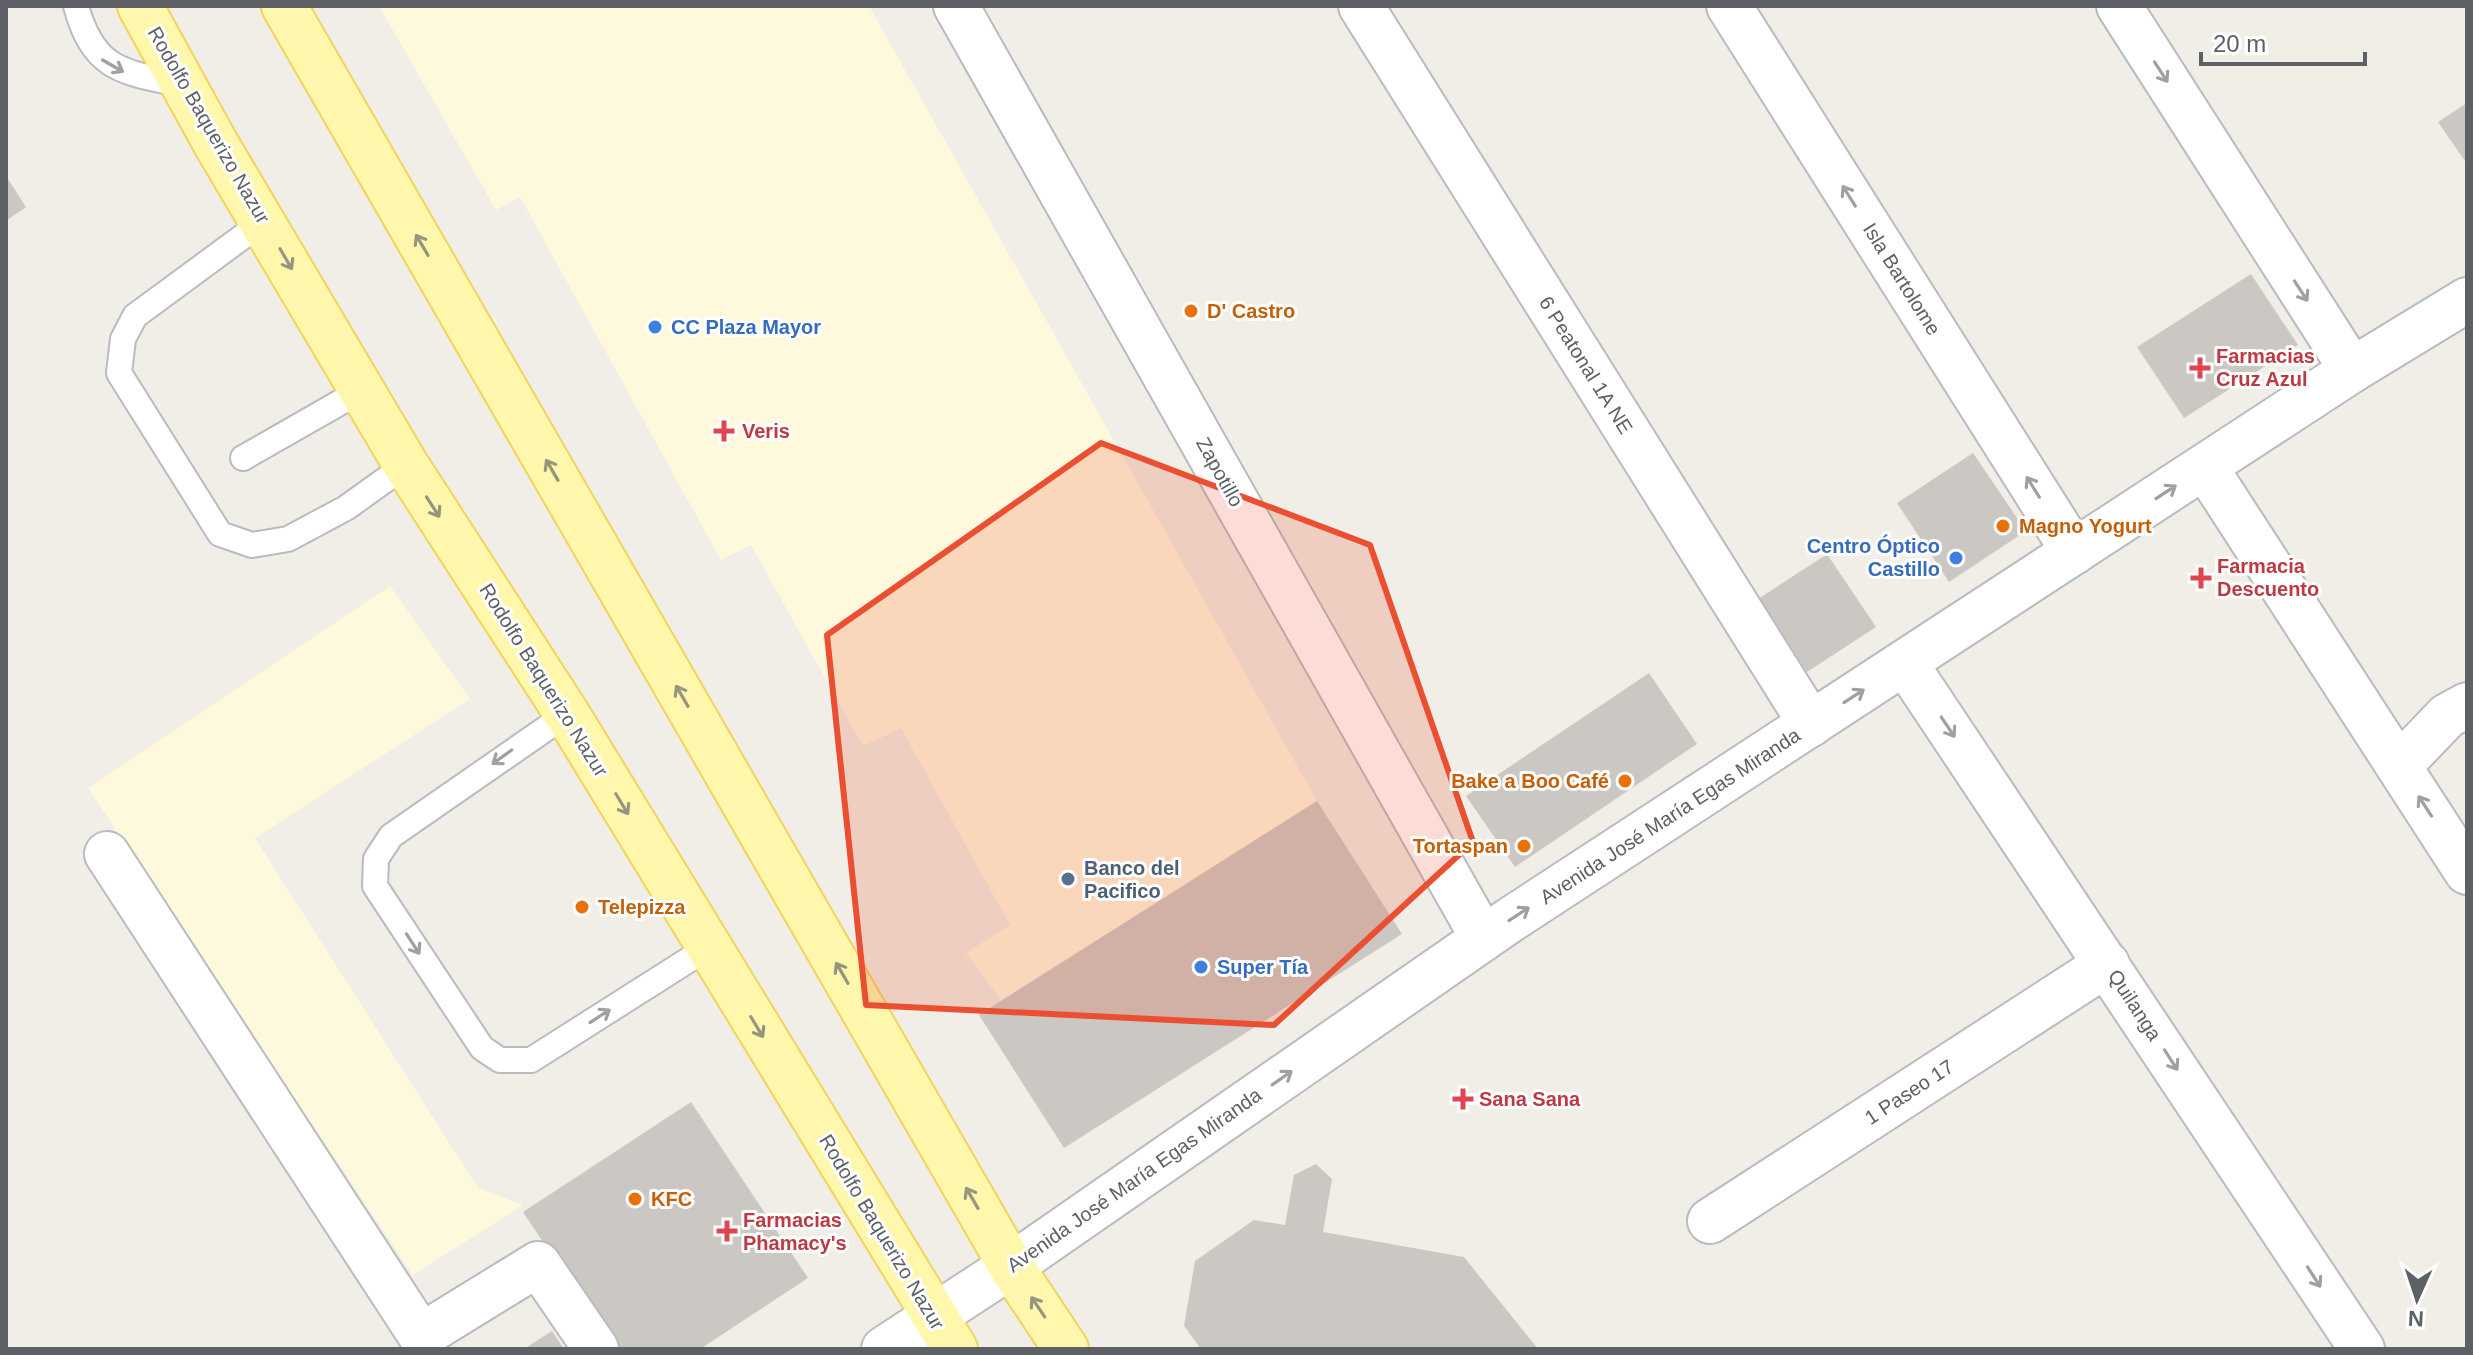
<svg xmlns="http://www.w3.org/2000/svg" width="2473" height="1355" font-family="Arial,sans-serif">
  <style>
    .commercial { fill: #fef9dd }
    .building { fill: #cbc8c3 }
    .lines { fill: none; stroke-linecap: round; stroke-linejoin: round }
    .service-casing { stroke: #b8bbbf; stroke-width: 28 }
    .minor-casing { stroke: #b8bbbf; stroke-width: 48 }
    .tertiary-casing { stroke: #b8bbbf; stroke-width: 48 }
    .primary-casing { stroke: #f2d45c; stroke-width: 48 }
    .service { stroke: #fff; stroke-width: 24 }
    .minor { stroke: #fff; stroke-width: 44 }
    .tertiary { stroke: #fff; stroke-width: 44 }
    .primary { stroke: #fff8ac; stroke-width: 44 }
    .oneway { stroke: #9ea0a3 }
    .oneway2 { stroke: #96967e }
    .marked { fill: #ea4f31; fill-opacity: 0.2; stroke: #ea4f31; stroke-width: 6; stroke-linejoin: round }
    .food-dot { fill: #e8710a; stroke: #fff; stroke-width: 3 }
    .shop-dot { fill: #3f7fe0; stroke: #fff; stroke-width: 3 }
    .health-dot { fill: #e0444e; stroke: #fff; stroke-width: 3 }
    .service-dot { fill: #5c6f8a; stroke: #fff; stroke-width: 3 }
    .labels { text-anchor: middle; stroke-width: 6; stroke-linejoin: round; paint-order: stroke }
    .street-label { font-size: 20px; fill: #5d6166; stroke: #fff }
    .food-label { font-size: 20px; font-weight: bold; fill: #c56008; stroke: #fff; text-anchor: start }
    .shop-label { font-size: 20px; font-weight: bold; fill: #366cbe; stroke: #fff; text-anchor: start }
    .health-label { font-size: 20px; font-weight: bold; fill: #be3a42; stroke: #fff; text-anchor: start }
    .service-label { font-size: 20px; font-weight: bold; fill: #4e5e75; stroke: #fff; text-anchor: start }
  </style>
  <rect width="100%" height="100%" fill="#f0eee6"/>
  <g class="commercial">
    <path d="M379 6H869L1317 801 1001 1000 966 953 1010 925 901 728 863 746 751 545 721 560 520 197 496 210Z"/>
    <path d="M390 586 470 699 255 838 478 1188 523 1205 413 1275 88 788Z"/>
  </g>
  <g class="building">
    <path d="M2467 103V164L2438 122Z"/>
    <path d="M6 176 26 207 6 221Z"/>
    <path d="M2251 274 2298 345 2184 418 2137 347Z"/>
    <path d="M1973 453 2026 531 1949 582 1897 503Z"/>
    <path d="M1827 554 1876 627 1807 672 1758 599Z"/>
    <path d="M1649 673 1697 744 1515 867 1466 796Z"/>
    <path d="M1317 801 1402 934 1064 1148 979 1015Z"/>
    <path d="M691 1102 808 1278 700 1349H614L523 1212Z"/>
    <path d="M1316 1164 1332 1179 1323 1232 1464 1257 1538 1349H1201L1184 1326 1195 1261 1254 1220 1285 1225 1294 1175Z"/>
    <path d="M552 1331 564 1349H524Z"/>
  </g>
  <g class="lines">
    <g class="service-casing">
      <g id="service">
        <path d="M76 6C94 72 124 72 184 85"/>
        <path d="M264 221 135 316 123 339 119 373 220 534 252 545 288 539 346 508 406 465"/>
        <path d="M243 458 362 390"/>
        <path d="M567 714 391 836 376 859 375 886 482 1048 500 1060H531L709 947"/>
      </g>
    </g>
    <g class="minor-casing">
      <g id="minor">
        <path d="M956 6 1483 938"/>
        <path d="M1361 6 1811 724"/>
        <path d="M1729 6 2074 552"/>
        <path d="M2119 6 2352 370"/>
        <path d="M2205 467 2467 872"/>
        <path d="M1905 663 2362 1349"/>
        <path d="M2399 766 2447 716 2467 705"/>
        <path d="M107 854 421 1336 538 1264 596 1349"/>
        <path d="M1710 1221 2107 964"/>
      </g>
    </g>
    <g class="tertiary-casing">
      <path id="tertiary" d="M884 1349 1011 1266 1510 920 2352 370 2467 300"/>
    </g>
    <g class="primary-casing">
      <g id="primary">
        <path d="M140 6 216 144 406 465 567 714 955 1349"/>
        <path d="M284 6 1011 1266 1066 1349"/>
      </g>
    </g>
    <use href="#service" class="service"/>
    <use href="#minor" class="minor"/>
    <use href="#tertiary" class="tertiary"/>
    <use href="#primary" class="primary"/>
  </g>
  <defs><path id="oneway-shaft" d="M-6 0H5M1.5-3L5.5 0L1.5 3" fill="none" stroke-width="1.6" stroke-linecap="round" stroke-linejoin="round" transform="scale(2)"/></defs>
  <g class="oneway">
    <use href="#oneway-shaft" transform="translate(113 66) rotate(30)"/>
    <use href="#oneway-shaft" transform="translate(2161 72) rotate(57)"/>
    <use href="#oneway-shaft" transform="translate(1849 196) rotate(-122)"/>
    <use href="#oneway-shaft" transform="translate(2301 291) rotate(57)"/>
    <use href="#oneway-shaft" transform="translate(2033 487) rotate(-122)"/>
    <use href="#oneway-shaft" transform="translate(2166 492) rotate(-33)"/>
    <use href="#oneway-shaft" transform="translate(1854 696) rotate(-33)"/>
    <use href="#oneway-shaft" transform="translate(1948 727) rotate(56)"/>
    <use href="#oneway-shaft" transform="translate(502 757) rotate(144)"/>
    <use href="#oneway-shaft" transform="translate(2425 806) rotate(-123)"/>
    <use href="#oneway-shaft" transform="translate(1519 914) rotate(-33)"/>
    <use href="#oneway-shaft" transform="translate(413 944) rotate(57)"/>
    <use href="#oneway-shaft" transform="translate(600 1016) rotate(-33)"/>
    <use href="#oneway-shaft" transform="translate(2171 1060) rotate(57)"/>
    <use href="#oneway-shaft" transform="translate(1282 1078) rotate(-35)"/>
    <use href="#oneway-shaft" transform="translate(2314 1277) rotate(57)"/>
  </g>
  <g class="oneway2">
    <use href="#oneway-shaft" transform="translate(422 245) rotate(-120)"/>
    <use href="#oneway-shaft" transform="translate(286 259) rotate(60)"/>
    <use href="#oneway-shaft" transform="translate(552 470) rotate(-120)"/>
    <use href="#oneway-shaft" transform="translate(433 507) rotate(57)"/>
    <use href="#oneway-shaft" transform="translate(682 696) rotate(-120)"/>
    <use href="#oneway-shaft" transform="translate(622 804) rotate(59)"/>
    <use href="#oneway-shaft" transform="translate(842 973) rotate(-120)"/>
    <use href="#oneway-shaft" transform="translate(757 1027) rotate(59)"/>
    <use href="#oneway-shaft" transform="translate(972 1198) rotate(-120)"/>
    <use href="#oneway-shaft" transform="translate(1038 1307) rotate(-124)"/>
  </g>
  <path class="marked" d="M1101 443 1370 545 1473 842 1274 1025 866 1005 827 635Z"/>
  <g class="food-dot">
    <circle cx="1191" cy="311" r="8"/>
    <circle cx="2003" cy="526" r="8"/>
    <circle cx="1625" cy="781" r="8"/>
    <circle cx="1524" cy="846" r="8"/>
    <circle cx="582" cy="907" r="8"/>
    <circle cx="635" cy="1199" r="8"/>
  </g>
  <g class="shop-dot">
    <circle cx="655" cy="327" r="8"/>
    <circle cx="1956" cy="558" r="8"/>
    <circle cx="1201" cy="967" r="8"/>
  </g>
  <g class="health-dot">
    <path d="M2196 356h8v8h8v8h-8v8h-8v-8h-8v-8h8z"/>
    <path d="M720 419h8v8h8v8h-8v8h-8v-8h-8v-8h8z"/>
    <path d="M2197 566h8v8h8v8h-8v8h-8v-8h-8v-8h8z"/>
    <path d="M1459 1087h8v8h8v8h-8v8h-8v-8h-8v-8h8z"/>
    <path d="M723 1219h8v8h8v8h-8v8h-8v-8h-8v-8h8z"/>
  </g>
  <circle class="service-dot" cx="1068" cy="879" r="8"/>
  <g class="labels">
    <g class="street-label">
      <text transform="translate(209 125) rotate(60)" y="7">Rodolfo Baquerizo Nazur</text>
      <text transform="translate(1902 279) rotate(58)" y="7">Isla Bartolome</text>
      <text transform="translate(1586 365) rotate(58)" y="7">6 Peatonal 1A NE</text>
      <text transform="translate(1220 472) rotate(61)" y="7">Zapotillo</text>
      <text transform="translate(544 680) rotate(58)" y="7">Rodolfo Baquerizo Nazur</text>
      <text transform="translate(1670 816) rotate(-33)" y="7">Avenida José María Egas Miranda</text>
      <text transform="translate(2135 1005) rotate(57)" y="7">Quilanga</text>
      <text transform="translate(1909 1092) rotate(-33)" y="7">1 Paseo 17</text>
      <text transform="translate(1134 1180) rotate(-35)" y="7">Avenida José María Egas Miranda</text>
      <text transform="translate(882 1232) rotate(59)" y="7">Rodolfo Baquerizo Nazur</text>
    </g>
    <g class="food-label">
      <text x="1207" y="318">D' Castro</text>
      <text x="2019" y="533">Magno Yogurt</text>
      <text x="1609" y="788" text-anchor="end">Bake a Boo Café</text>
      <text x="1508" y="853" text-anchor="end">Tortaspan</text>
      <text x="598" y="914">Telepizza</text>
      <text x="651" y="1206">KFC</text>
    </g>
    <g class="shop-label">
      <text x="671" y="334">CC Plaza Mayor</text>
      <text x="1940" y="553" text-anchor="end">Centro Óptico<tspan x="1940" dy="23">Castillo</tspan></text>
      <text x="1217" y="974">Super Tía</text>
    </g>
    <g class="health-label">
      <text x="2216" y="363">Farmacias<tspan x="2216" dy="23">Cruz Azul</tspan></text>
      <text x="742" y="438">Veris</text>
      <text x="2217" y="573">Farmacia<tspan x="2217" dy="23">Descuento</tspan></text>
      <text x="1479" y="1106">Sana Sana</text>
      <text x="743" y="1227">Farmacias<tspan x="743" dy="23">Phamacy's</tspan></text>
    </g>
    <g class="service-label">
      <text x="1084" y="875">Banco del<tspan x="1084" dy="23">Pacifico</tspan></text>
    </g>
  </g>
  <rect width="2473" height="1355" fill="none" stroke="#5d6166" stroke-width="16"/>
  <g transform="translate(2417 1299) rotate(183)" stroke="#ffffff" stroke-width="6" paint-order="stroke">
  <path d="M0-6L14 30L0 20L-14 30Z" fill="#5d6166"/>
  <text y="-12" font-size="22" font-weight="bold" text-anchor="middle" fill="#5d6166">N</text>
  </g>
  <path d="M2201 52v12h164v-12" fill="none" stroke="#5d6166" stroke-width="4"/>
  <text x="2213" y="52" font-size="24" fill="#5d6166" stroke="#ffffff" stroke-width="6" paint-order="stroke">20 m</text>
</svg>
